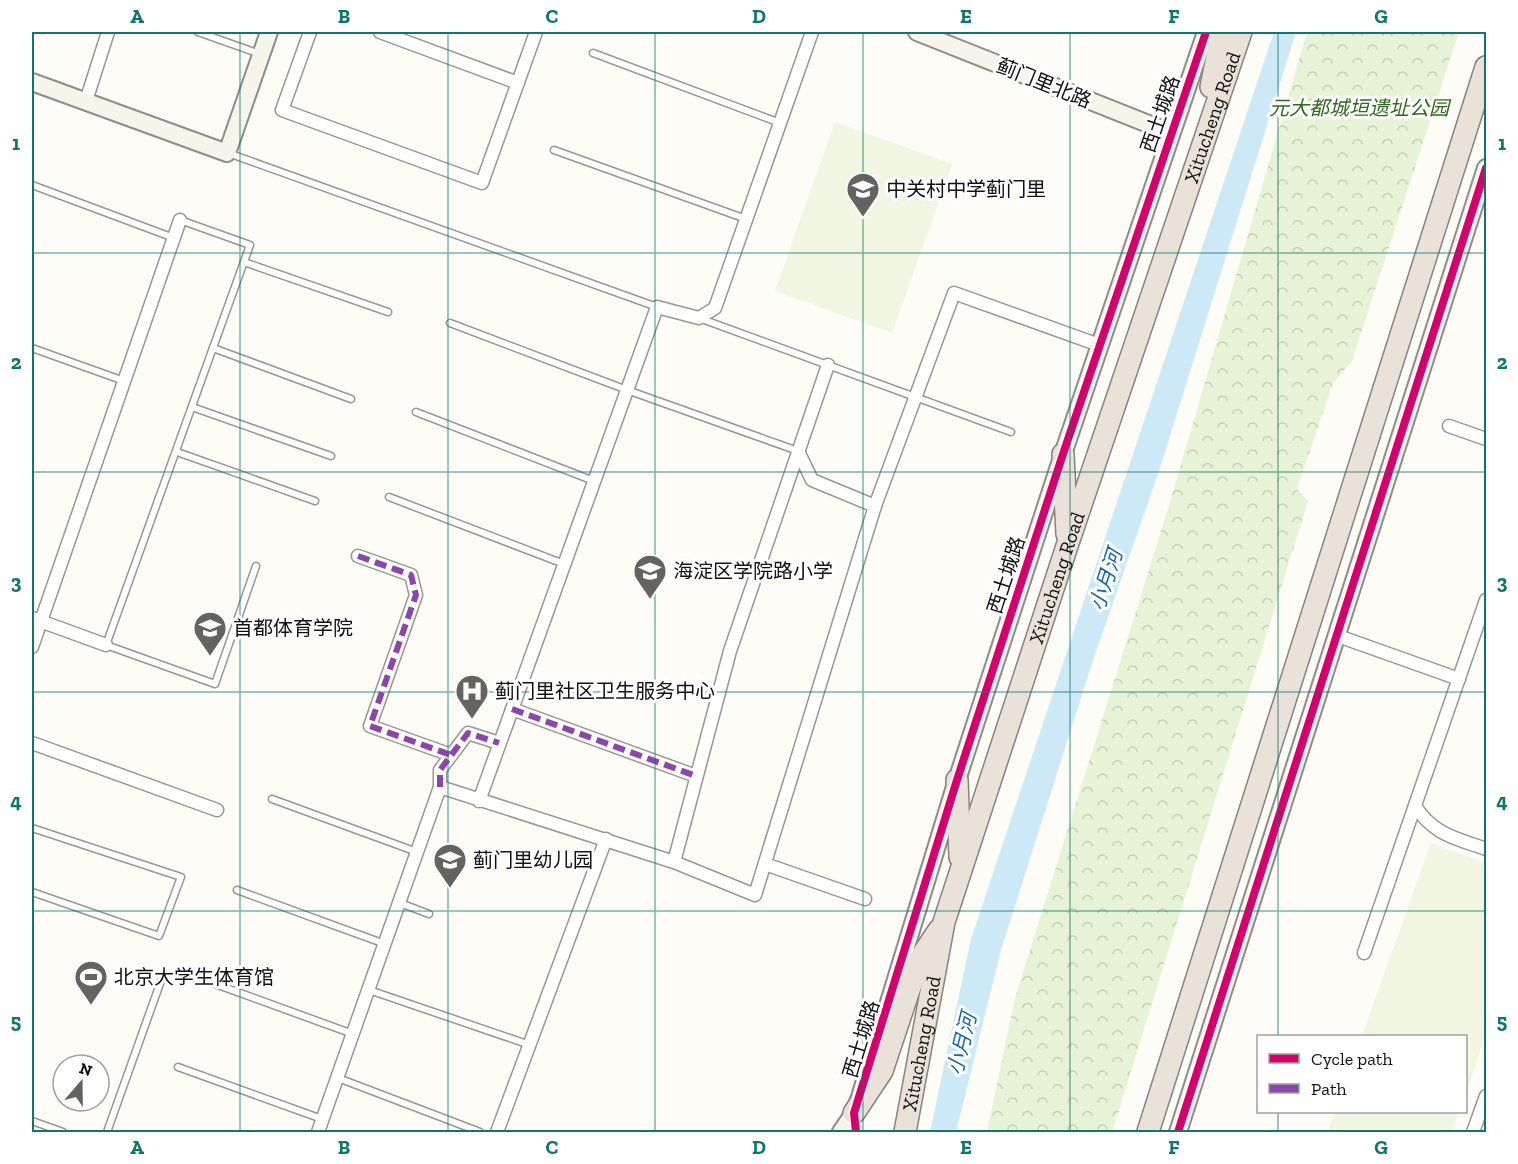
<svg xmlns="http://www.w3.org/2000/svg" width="1518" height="1164" font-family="'Zilla Slab','Noto Sans SC',serif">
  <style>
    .park { fill: url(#park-crowns) }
    .pitch { fill: #f0f6e1 }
    .water { fill: #cde8f7 }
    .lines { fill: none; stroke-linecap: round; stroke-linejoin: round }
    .lane-casing { stroke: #979795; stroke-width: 9 }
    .street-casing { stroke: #979795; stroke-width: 15 }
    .secondary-casing { stroke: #8e8d8b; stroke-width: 20 }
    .highway-casing { stroke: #858482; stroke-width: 24 }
    .lane { stroke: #fffffe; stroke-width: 6 }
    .street { stroke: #fffffe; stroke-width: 12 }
    .secondary { stroke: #f6f4eb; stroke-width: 16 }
    .highway { stroke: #eae1d8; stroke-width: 21 }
    .quiet { stroke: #8e44ad; stroke-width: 6; stroke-dasharray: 12 6; stroke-linecap: butt }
    .cycleway-casing { stroke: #fff; stroke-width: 11 }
    .cycleway { stroke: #d6006c; stroke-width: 8 }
    .grid { fill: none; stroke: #0f766e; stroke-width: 1.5; stroke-opacity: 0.55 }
    .labels { text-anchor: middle; stroke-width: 6; stroke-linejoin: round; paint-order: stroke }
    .street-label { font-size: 20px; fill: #111; stroke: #fff }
    .park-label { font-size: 20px; font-style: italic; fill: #2f6b1f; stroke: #fff }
    .poi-label { font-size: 20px; fill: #111; stroke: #fff; text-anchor: start }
    .water-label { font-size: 21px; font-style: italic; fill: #1768a6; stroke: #fff }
    .neatline { fill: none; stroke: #0f766e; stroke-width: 2 }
    .grid-label { font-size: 20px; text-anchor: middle; font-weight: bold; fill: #0f766e }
  </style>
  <defs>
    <pattern id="park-crowns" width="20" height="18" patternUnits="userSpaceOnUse" patternTransform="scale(1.5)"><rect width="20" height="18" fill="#e7f3d7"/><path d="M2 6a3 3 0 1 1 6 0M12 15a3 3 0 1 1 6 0" fill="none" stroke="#c5cfb8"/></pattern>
  </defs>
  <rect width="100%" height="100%" fill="#fdfcf7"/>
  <path class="park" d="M1307 32H1459L1352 361 1333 383 1297 489 1308 501 1112 1132H987L1015 998 1168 509Z"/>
  <g class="pitch">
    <path d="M835 122 952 164 892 333 775 291Z"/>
    <path d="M1431 843 1486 863V1034L1466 1093V1036H1362Z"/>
    <path d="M1335 1112H1459L1452 1132H1328Z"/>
  </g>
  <path class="water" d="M1274 32H1296L1159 471 1093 660 1001 950 956 1132H930L971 939Z"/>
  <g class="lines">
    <g class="lane-casing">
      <g id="lane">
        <path d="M198 32 260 54"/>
        <path d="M593 53 780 123"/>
        <path d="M554 150 746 219"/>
        <path d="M228 153 657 307"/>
        <path d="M32 185 174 238"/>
        <path d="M180 220 250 245 106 645 215 684 256 566"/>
        <path d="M244 262 388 312"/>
        <path d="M699 318 1011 432"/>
        <path d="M450 323 627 390 798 451"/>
        <path d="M32 348 124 381"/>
        <path d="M213 348 351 399"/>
        <path d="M192 407 331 456"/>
        <path d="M416 412 594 481"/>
        <path d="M177 452 315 501"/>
        <path d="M389 497 564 564"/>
        <path d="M272 799 417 852"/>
        <path d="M32 828 181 877 159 936 32 892"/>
        <path d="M237 890 385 944"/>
        <path d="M400 903 429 914"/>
        <path d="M207 981 353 1034"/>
        <path d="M369 990 530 1045"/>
        <path d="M178 1067 322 1119"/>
        <path d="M338 1078 480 1132"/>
        <path d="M32 1121 63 1132"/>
        <path d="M107 1132 162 978"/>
      </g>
    </g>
    <g class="street-casing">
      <g id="street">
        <path d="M310 32 282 110 482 183 536 32"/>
        <path d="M380 32 518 83"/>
        <path d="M86 101 108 32"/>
        <path d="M1449 426 1486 439"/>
        <path d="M798 451 812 480 875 506"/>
        <path d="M358 556 411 575 416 595 370 726 451 755"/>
        <path d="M32 618 106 645"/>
        <path d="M1338 636 1459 679"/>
        <path d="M32 647 180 220"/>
        <path d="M512 709 696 776"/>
        <path d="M32 743 217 810"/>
        <path d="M440 787 674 862 755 895 875 506 954 293 1099 345"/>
        <path d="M479 801 657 307 699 318 715 308 812 32"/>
        <path d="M1415 806C1434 835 1455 838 1486 849"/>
        <path d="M674 862 730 651 828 365"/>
        <path d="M765 864 865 899"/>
        <path d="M1364 953 1486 600"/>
        <path d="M318 1132 440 787V770L468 733 499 743"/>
        <path d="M497 1132 606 839"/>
        <path d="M1473 1132 1486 1096"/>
      </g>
    </g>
    <g class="secondary-casing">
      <g id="secondary">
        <path d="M917 32 1171 133"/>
        <path d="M32 82 227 153 269 32"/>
        <path d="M841 1132 854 1113 860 1097 957 780 1063 454 1206 32"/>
        <path d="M1178 1132 1486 168"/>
      </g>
    </g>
    <g class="highway-casing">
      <g id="highway">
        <path d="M1211 87 1222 32"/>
        <path d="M1063 454 1067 534"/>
        <path d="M957 780 960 857"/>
        <path d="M854 1113 882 1071 919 960 939 930"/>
        <path id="s1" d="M905 1132 944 922 1067 546 1241 32"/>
        <path d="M1148 1132 1486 67"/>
      </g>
    </g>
    <use href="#lane" class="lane"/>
    <use href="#street" class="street"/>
    <use href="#secondary" class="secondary"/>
    <use href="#highway" class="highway"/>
    <g class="quiet">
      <path d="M358 556 411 575 416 595 370 726 451 755"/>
      <path d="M512 709 696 776"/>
      <path d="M440 787V770L468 733 499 743"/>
    </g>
    <g class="cycleway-casing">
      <g id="cycleway">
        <path d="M856 1132 854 1113 957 780 1063 454 1206 32"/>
        <path d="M1178 1132 1486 168"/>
      </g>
    </g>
    <use href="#cycleway" class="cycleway"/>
  </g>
  <path class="grid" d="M240 32V1132M448 32V1132M655 32V1132M863 32V1132M1070 32V1132M1278 32V1036M32 253H1486M32 472H1486M32 692H1486M32 911H1486M1278 1112V1132"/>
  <defs>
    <g id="school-pin" transform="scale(1.725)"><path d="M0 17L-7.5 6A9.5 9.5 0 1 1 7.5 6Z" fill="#646362" stroke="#fff"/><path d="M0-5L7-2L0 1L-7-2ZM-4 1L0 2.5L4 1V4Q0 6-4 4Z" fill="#fff"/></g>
    <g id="university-pin" transform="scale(1.725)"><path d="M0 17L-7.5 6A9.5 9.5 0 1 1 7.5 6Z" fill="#646362" stroke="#fff"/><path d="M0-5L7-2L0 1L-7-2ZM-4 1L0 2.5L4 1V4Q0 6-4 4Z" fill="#fff"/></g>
    <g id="hospital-pin" transform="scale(1.725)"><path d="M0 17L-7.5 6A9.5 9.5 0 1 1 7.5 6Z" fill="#646362" stroke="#fff"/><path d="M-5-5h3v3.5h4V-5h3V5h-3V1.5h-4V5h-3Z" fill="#fff"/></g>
    <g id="stadium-pin" transform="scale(1.725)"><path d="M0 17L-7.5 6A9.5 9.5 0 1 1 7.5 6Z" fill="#646362" stroke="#fff"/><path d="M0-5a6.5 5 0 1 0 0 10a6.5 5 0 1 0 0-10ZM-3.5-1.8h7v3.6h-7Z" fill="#fff"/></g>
  </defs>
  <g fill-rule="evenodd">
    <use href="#school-pin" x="863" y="189"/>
    <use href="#school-pin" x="650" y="571"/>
    <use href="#university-pin" x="210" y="628"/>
    <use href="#hospital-pin" x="472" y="691"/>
    <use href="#school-pin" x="450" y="860"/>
    <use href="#stadium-pin" x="91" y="977"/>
  </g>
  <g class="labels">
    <g class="street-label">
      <text transform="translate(1044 83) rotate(22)" y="7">蓟门里北路</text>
      <text transform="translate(1160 114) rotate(-71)" y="7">西土城路</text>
      <text dy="7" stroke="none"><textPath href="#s1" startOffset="1062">Xitucheng Road</textPath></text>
      <text transform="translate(1006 575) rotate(-72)" y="7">西土城路</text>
      <text dy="7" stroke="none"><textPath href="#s1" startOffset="576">Xitucheng Road</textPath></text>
      <text transform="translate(861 1039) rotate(-73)" y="7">西土城路</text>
      <text dy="7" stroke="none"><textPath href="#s1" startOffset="90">Xitucheng Road</textPath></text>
    </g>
    <g class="park-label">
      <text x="1359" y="115">元大都城垣遗址公园</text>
    </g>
    <g class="poi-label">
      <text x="886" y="196">中关村中学蓟门里</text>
      <text x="673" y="578">海淀区学院路小学</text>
      <text x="233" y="635">首都体育学院</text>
      <text x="495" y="698">蓟门里社区卫生服务中心</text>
      <text x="473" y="867">蓟门里幼儿园</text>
      <text x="114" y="984">北京大学生体育馆</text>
    </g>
    <g class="water-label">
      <text transform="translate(1106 580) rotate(-72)" y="7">小月河</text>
      <text transform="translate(962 1044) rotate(-76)" y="7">小月河</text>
    </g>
  </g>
  <rect width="1518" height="1164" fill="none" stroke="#ffffff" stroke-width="66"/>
  <rect x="1257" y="1035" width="210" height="78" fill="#ffffff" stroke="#a0a0a0" stroke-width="1.5"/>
  <rect x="1269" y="1054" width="30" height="9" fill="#d6006c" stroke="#a0a0a0" stroke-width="1.5"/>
  <text x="1311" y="1065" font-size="18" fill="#111111">Cycle path</text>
  <rect x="1269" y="1084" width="30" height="9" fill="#8e44ad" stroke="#a0a0a0" stroke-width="1.5"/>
  <text x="1311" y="1095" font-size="18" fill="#111111">Path</text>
  <g transform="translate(81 1083) rotate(20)"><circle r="28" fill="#ffffff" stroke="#a0a0a0" stroke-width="1.5"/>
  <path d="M0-4.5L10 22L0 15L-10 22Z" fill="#646362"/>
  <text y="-9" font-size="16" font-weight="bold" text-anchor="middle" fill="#111111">N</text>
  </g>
  <rect x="33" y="33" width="1452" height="1098" class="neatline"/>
  <g class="grid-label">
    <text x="137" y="23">A</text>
    <text x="344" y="23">B</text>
    <text x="552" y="23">C</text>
    <text x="759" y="23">D</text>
    <text x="966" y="23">E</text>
    <text x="1174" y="23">F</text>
    <text x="1381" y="23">G</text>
    <text x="16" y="150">1</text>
    <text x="1502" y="150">1</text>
    <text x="16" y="369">2</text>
    <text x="1502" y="369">2</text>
    <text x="16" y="589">3</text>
    <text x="1502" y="589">3</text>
    <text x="16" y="808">4</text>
    <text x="1502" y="808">4</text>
    <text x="16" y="1028">5</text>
    <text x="1502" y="1028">5</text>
    <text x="137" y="1154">A</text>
    <text x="344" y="1154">B</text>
    <text x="552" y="1154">C</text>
    <text x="759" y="1154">D</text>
    <text x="966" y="1154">E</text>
    <text x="1174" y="1154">F</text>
    <text x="1381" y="1154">G</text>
  </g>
</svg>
